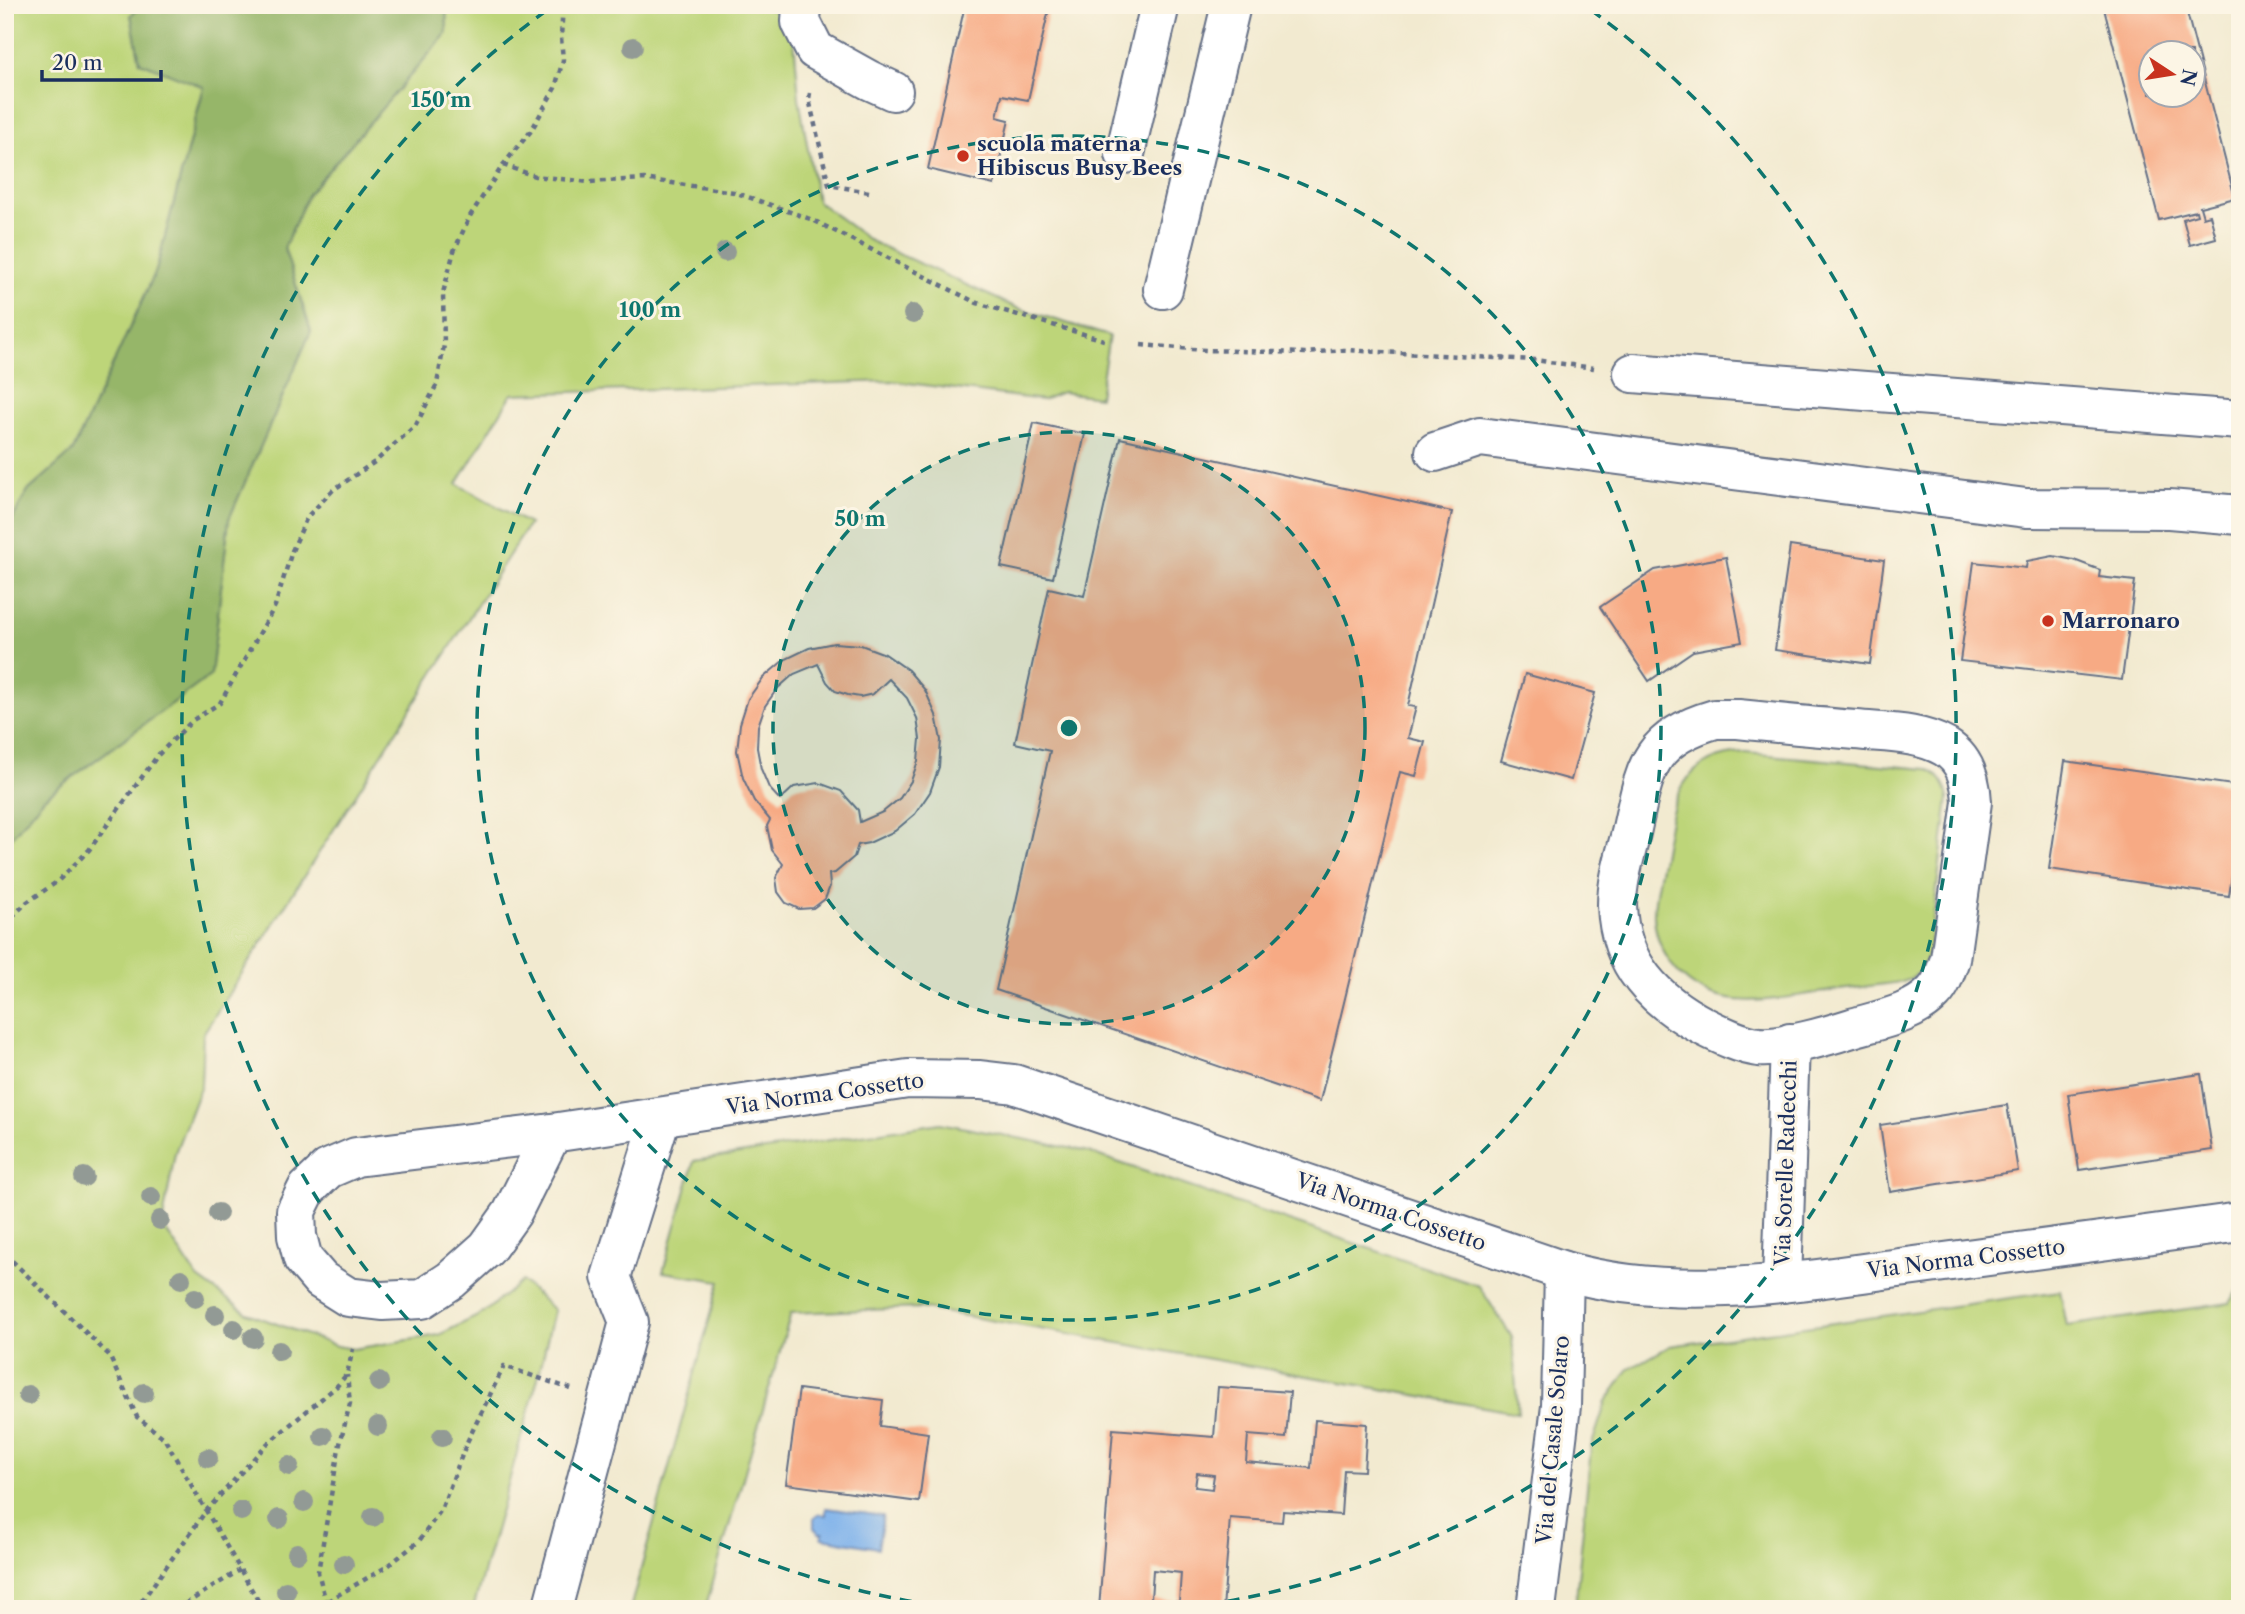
<svg xmlns="http://www.w3.org/2000/svg" width="2245" height="1614" font-family="'Libre Caslon Text',serif">
  <style>
    .green { fill: #bdd579; stroke: #6c826c; stroke-width: 2 }
    .forest { fill: #96b669; stroke: #587264; stroke-width: 2 }
    .water { fill: #7db1eb; stroke: #4c70a4; stroke-width: 2 }
    .building { fill: #f7aa84; fill-rule: evenodd }
    .lines { fill: none; stroke-linecap: round; stroke-linejoin: round }
    .minor-casing { stroke: #667086; stroke-width: 42 }
    .path { stroke: #667086; stroke-width: 4.5; stroke-dasharray: 5 5; stroke-linecap: butt }
    .minor { stroke: #fff; stroke-width: 38 }
    .tree { fill: #929a95 }
    .ring { fill: none; stroke: #0f766e; stroke-width: 3.5; stroke-dasharray: 12 9 }
    .poi-dot { fill: #c8321e; stroke: #fcf5e5; stroke-width: 2.5 }
    .labels { text-anchor: middle; stroke-width: 6; stroke-linejoin: round; paint-order: stroke }
    .poi-label { font-size: 21px; font-weight: bold; fill: #1b2f5e; stroke: #fcf5e5; text-anchor: start }
    .street-label { font-size: 21px; fill: #1b2f5e; stroke: #fcf5e5 }
    .centre { fill: #0f766e; stroke: #fcf5e5; stroke-width: 3.5 }
    .ring-label { font-size: 21px; text-anchor: middle; font-weight: bold; fill: #0f766e; stroke: #fcf5e5; stroke-width: 6; stroke-linejoin: round; paint-order: stroke }
  </style>
  <rect width="100%" height="100%" fill="#fcf5e5"/>
  <filter id="ink" filterUnits="userSpaceOnUse"><feTurbulence type="fractalNoise" baseFrequency=".0143" numOctaves="2"/><feDisplacementMap in="SourceGraphic" scale="14" xChannelSelector="R" yChannelSelector="G"/><feConvolveMatrix kernelMatrix="1 2 1 2 8 2 1 2 1" color-interpolation-filters="sRGB"/></filter>
  <filter id="wash" filterUnits="userSpaceOnUse"><feTurbulence type="fractalNoise" baseFrequency=".00686" numOctaves="4" result="noise"/><feDisplacementMap in="SourceGraphic" scale="28" xChannelSelector="R" yChannelSelector="G"/><feGaussianBlur stdDeviation="1.57" result="paint"/><feColorMatrix in="noise" values="0 0 0 0 0 0 0 0 0 0 0 0 0 0 0 0 0 1.4 0 .05"/><feComposite in="paint" operator="in"/></filter>
  <g filter="url(#wash)">
    <rect width="100%" height="100%" fill="#f2ead0"/>
    <g class="green">
      <path d="M5 5H142L131 15 140 62 204 86 156 271 73 451 27 492 5 533Z"/>
      <path d="M446 5H754L792 15 799 98 817 201 870 241 1017 308 1109 336 1099 397 1062 392 1043 400 892 381 512 394 457 484 529 524 203 1034 201 1085 175 1153 162 1225 198 1278 247 1313 337 1346 353 1349 439 1335 482 1314 522 1281 554 1310 538 1378 473 1609H5V845L44 798 211 675 229 519 311 331 284 248 308 194 447 33Z"/>
      <path d="M1746 753 1927 769C1940 775 1945 783 1948 798L1929 952C1924 969 1918 978 1901 982 1872 986 1844 989 1816 993 1782 998 1743 1007 1710 994 1678 982 1656 950 1654 916 1654 896 1659 876 1663 857 1672 804 1679 755 1746 753Z"/>
      <path d="M940 1123 1085 1151 1479 1286 1512 1337 1518 1413 920 1308 791 1313 705 1609H630L720 1281 663 1272 694 1161Z"/>
      <path d="M2240 1287V1609H1575L1591 1447 1606 1402 1628 1370 1670 1346 2060 1291 2067 1326 2230 1303Z"/>
    </g>
    <path class="forest" d="M142 5H446L447 33 308 194 284 248 311 331 229 519 211 675 44 798 5 845V533L27 492 73 451 156 271 204 87 140 62 131 15Z"/>
    <path class="water" d="M826 1508 883 1516 878 1548 822 1538 823 1533H819L814 1528V1518L819 1514 826 1515Z"/>
    <g id="blocks">
      <g class="building">
        <path d="M965 5H1050L1028 100 1002 95 997 117 1009 120 994 185 928 169Z"/>
        <path d="M2103 5H2185L2235 198 2200 207 2203 217 2210 215 2216 238 2190 245 2183 219 2197 215 2196 211 2159 220ZM2150 52H2192V94H2150Z"/>
        <path d="M1034 423 1085 434 1053 578 1001 567Z"/>
        <path d="M1120 438 1452 512 1408 706 1416 707 1408 738 1425 742 1416 776 1400 772 1320 1101 996 990 1050 751 1015 743 1049 588 1084 596Z"/>
        <path d="M1790 546 1884 560 1870 664 1775 650Z"/>
        <path d="M2053 556 2074 560 2100 570 2099 577 2135 581 2122 680 1960 661 1974 562 2026 568 2027 561Z"/>
        <path d="M1726 557 1742 642 1693 651 1649 681 1600 607 1655 570Z"/>
        <path d="M834 643 861 645 885 654 908 670 925 690 936 715 941 740 939 767 930 792 915 814 895 831 869 843 858 845 854 857 835 873 829 874 830 886 825 899 813 908 799 909 786 903 778 892 776 878 783 864 772 850 767 826 770 820 754 801 743 778 737 751 740 724 748 699 763 678 784 660 809 648ZM818 664 827 682 835 691 848 695 860 697 873 694 889 679 907 698 917 718 920 739 918 761 911 781 900 798 883 812 860 822 858 810 841 791 819 783 794 787 780 800 769 788 761 769 757 748 758 726 765 706 777 689 794 674Z"/>
        <path d="M1525 674 1595 693 1571 780 1501 761Z"/>
        <path d="M2065 761 2240 786V820L2229 896 2049 869Z"/>
        <path d="M2201 1074 2212 1150 2079 1170 2068 1094Z"/>
        <path d="M2007 1105 2018 1171 1890 1192 1880 1125Z"/>
        <path d="M1218 1387 1290 1392 1286 1438 1248 1435 1246 1462 1311 1468 1315 1420 1367 1424 1364 1471 1344 1470 1341 1515 1283 1511 1282 1522 1230 1518 1223 1609H1099L1113 1429 1214 1437ZM1197 1473 1214 1475 1212 1489 1195 1487ZM1153 1570 1181 1573 1179 1602 1151 1599Z"/>
        <path d="M799 1389 883 1400 880 1426 928 1433 919 1502 786 1484Z"/>
      </g>
    </g>
  </g>
  <g filter="url(#ink)">
    <use href="#blocks" fill-opacity="0" stroke="#667086" stroke-width="2"/>
    <g class="lines">
      <g class="minor-casing">
        <g id="minor">
          <path d="M802 5 801 22 815 50 869 80 893 91"/>
          <path d="M1125 154 1160 5"/>
          <path d="M1163 289 1231 5"/>
          <path d="M1633 373 2240 420"/>
          <path d="M1435 452 1480 437 2026 508 2169 509 2240 515"/>
          <path d="M1715 719H1738C1777 723 1817 727 1856 730 1885 733 1919 732 1945 747 1965 759 1971 780 1972 802L1950 959C1946 970 1942 984 1934 992 1914 1014 1879 1020 1852 1028 1830 1035 1782 1049 1759 1047 1741 1045 1721 1035 1705 1027 1655 1001 1619 965 1617 905 1617 881 1625 856 1631 833 1645 770 1646 739 1715 719Z"/>
          <path d="M552 1133 908 1079 980 1080 1014 1084 1564 1271C1677 1303 1793 1282 1907 1267 2018 1253 2129 1237 2240 1222"/>
          <path d="M552 1133 512 1213 487 1248 451 1280 422 1299 382 1301 348 1297 321 1280 303 1259 297 1236 296 1211 307 1189 328 1169 356 1157Z"/>
          <path d="M1782 1283 1790 1043"/>
          <path d="M552 1609 629 1322 611 1277 661 1117"/>
          <path d="M1536 1609 1561 1406 1564 1271"/>
        </g>
      </g>
      <g class="path">
        <path d="M810 93 809 99 829 185 869 192"/>
        <path d="M503 165 535 176 589 182 644 179 734 192 813 220 977 303 1104 340"/>
        <path d="M1141 345 1205 350 1305 353 1344 350 1534 360 1594 368"/>
        <path d="M5 924 27 902 57 882 89 850 158 755 193 720 220 703 275 606 292 551 307 517 333 490 376 461 416 425 437 384 444 345 443 293 454 251 470 216 503 165 531 131 555 88 563 60 561 37 563 5"/>
        <path d="M5 1254 109 1355 137 1417 164 1438 263 1609"/>
        <path d="M136 1609 206 1511 267 1444 337 1386 347 1374 353 1349"/>
        <path d="M177 1609 240 1570"/>
        <path d="M317 1609 326 1602 318 1572 339 1448 350 1403 347 1375"/>
        <path d="M328 1609 326 1602 388 1566 419 1541 441 1510 467 1442 504 1366 571 1389"/>
      </g>
      <use href="#minor" class="minor"/>
    </g>
    <g class="tree">
      <circle cx="633" cy="47" r="10"/>
      <circle cx="725" cy="252" r="10"/>
      <circle cx="913" cy="314" r="10"/>
      <circle cx="84" cy="1177" r="10"/>
      <circle cx="151" cy="1197" r="10"/>
      <circle cx="218" cy="1213" r="10"/>
      <circle cx="160" cy="1220" r="10"/>
      <circle cx="181" cy="1279" r="10"/>
      <circle cx="195" cy="1298" r="10"/>
      <circle cx="215" cy="1315" r="10"/>
      <circle cx="234" cy="1329" r="10"/>
      <circle cx="253" cy="1338" r="10"/>
      <circle cx="279" cy="1351" r="10"/>
      <circle cx="379" cy="1382" r="10"/>
      <circle cx="144" cy="1393" r="10"/>
      <circle cx="28" cy="1395" r="10"/>
      <circle cx="378" cy="1426" r="10"/>
      <circle cx="323" cy="1436" r="10"/>
      <circle cx="442" cy="1437" r="10"/>
      <circle cx="208" cy="1458" r="10"/>
      <circle cx="289" cy="1466" r="10"/>
      <circle cx="304" cy="1502" r="10"/>
      <circle cx="241" cy="1511" r="10"/>
      <circle cx="373" cy="1517" r="10"/>
      <circle cx="279" cy="1519" r="10"/>
      <circle cx="297" cy="1553" r="10"/>
      <circle cx="344" cy="1564" r="10"/>
      <circle cx="286" cy="1591" r="10"/>
    </g>
  </g>
  <circle cx="1069" cy="728" r="296" fill="#0f766e" fill-opacity=".12"/>
  <g class="ring">
    <circle cx="1069" cy="728" r="296"/>
    <circle cx="1069" cy="728" r="592"/>
    <path d="M953 1608A888 888 0 0 1 547 10M1591 10A888 888 0 0 1 1185 1608"/>
  </g>
  <g class="poi-dot">
    <circle cx="963" cy="156" r="7"/>
    <circle cx="2048" cy="621" r="7"/>
  </g>
  <g class="labels">
    <g class="poi-label">
      <text x="977" y="151">scuola materna<tspan x="977" dy="24">Hibiscus Busy Bees</tspan></text>
      <text x="2062" y="628">Marronaro</text>
    </g>
    <g class="street-label">
      <text transform="translate(825 1094) rotate(-8)" y="7">Via Norma Cossetto</text>
      <text transform="translate(1786 1163) rotate(-88)" y="7">Via Sorelle Radecchi</text>
      <text transform="translate(1391 1212) rotate(19)" y="7">Via Norma Cossetto</text>
      <text transform="translate(1966 1259) rotate(-7)" y="7">Via Norma Cossetto</text>
      <text transform="translate(1553 1440) rotate(-85)" y="7">Via del Casale Solaro</text>
    </g>
  </g>
  <circle cx="1069" cy="728" r="10" class="centre"/>
  <g class="ring-label">
    <text x="441" y="107">150 m</text>
    <text x="650" y="317">100 m</text>
    <text x="860" y="526">50 m</text>
  </g>
  <rect width="2245" height="1614" fill="none" stroke="#fcf5e5" stroke-width="28"/>
  <g transform="translate(2172 74) rotate(102)"><circle r="33" fill="#fcf5e5" stroke="#a2a6af" stroke-width="2"/>
  <path d="M0-5L12 26L0 18L-12 26Z" fill="#c8321e"/>
  <text y="-10" font-size="19" font-weight="bold" text-anchor="middle" fill="#1b2f5e">N</text>
  </g>
  <path d="M42 70v10h119v-10" fill="none" stroke="#1b2f5e" stroke-width="3.5"/>
  <text x="52" y="70" font-size="21" fill="#1b2f5e" stroke="#fcf5e5" stroke-width="5" paint-order="stroke">20 m</text>
</svg>
